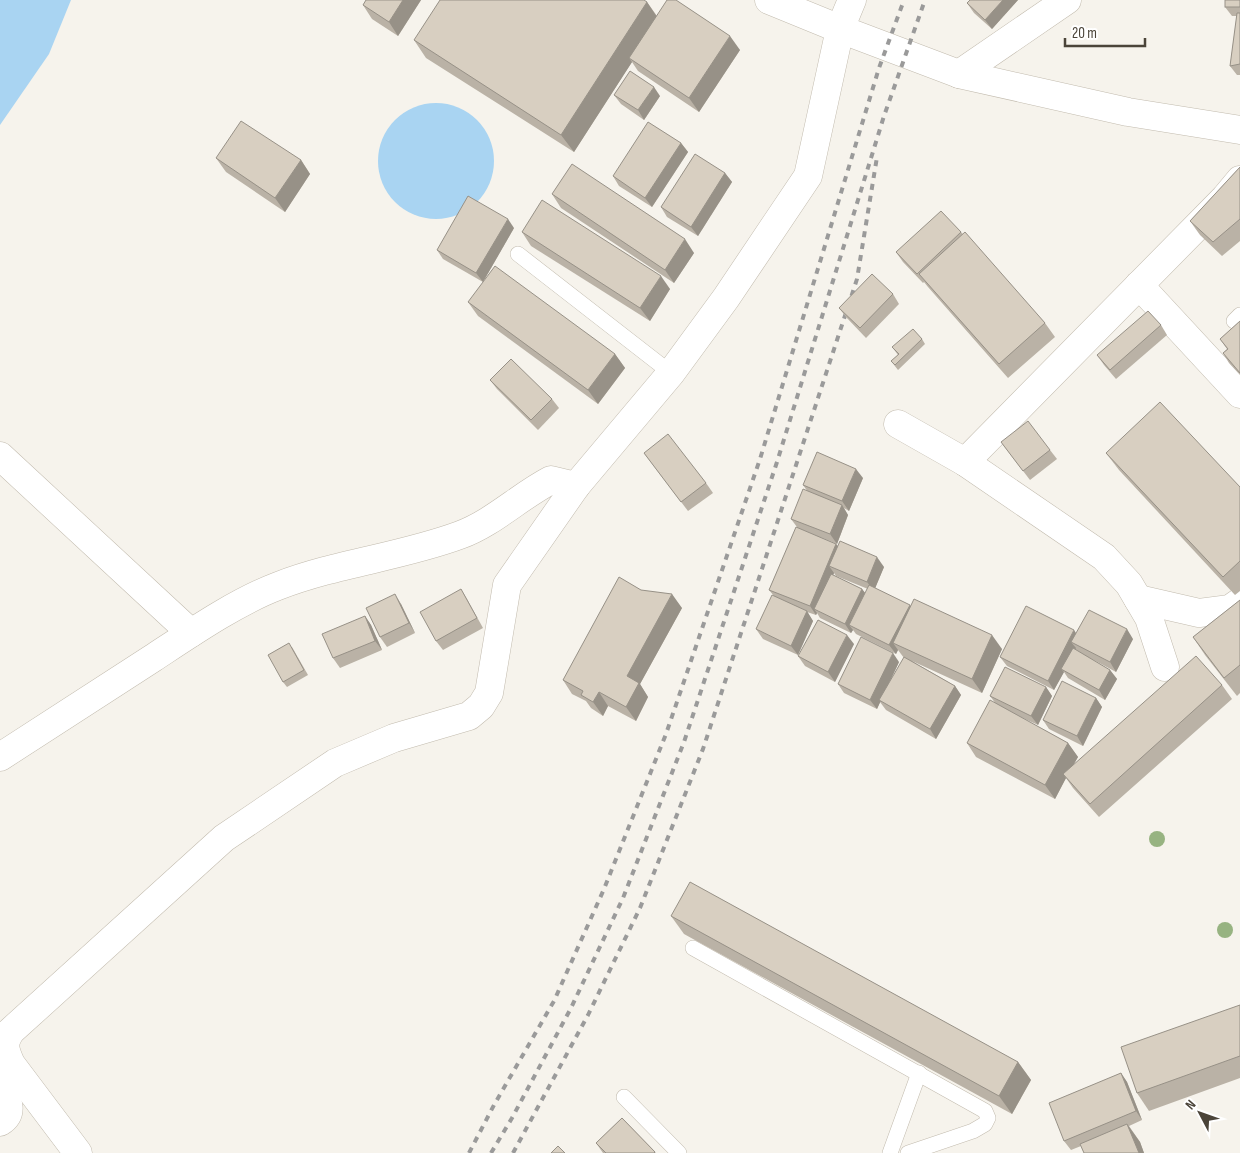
<svg xmlns="http://www.w3.org/2000/svg" width="1240" height="1153" font-family="'Sofia Sans Condensed',sans-serif">
  <style>
    .water { fill: #a9d4f2 }
    .lines { fill: none; stroke-linecap: round; stroke-linejoin: round }
    .service-casing { stroke: #c2bbae; stroke-width: 16 }
    .minor-casing { stroke: #c2bbae; stroke-width: 29 }
    .service { stroke: #fff; stroke-width: 15 }
    .minor { stroke: #fff; stroke-width: 28 }
    .rail { stroke: #9a9a9a; stroke-width: 4; stroke-dasharray: 6 6; stroke-linecap: butt }
    .tree { fill: #97b381 }
    .wall { fill: #bab2a6; fill-rule: evenodd }
    .shaded-wall { fill: #979187 }
    .building { fill: #d8cfc1; stroke: #979187 }
  </style>
  <rect width="100%" height="100%" fill="#f6f3ec"/>
  <g class="water">
    <path d="M0 0H71L49 54 0 125Z"/>
    <circle cx="436" cy="161" r="58"/>
  </g>
  <g class="lines">
    <g class="service-casing">
      <g id="service">
        <path d="M518 254 671 373"/>
        <path d="M1234 321 1240 315"/>
        <path d="M693 948 985 1111 988 1118 985 1124 973 1131 908 1153"/>
        <path d="M624 1097 679 1153"/>
        <path d="M890 1153 919 1073"/>
      </g>
    </g>
    <g class="minor-casing">
      <g id="minor">
        <path d="M769 0 840 29 959 74 1128 112 1240 130"/>
        <path d="M959 74 1067 0"/>
        <path d="M1139 285 1240 394"/>
        <path d="M898 424 965 462 1104 557 1129 584 1149 618 1165 667"/>
        <path d="M0 456 191 633"/>
        <path d="M965 462 1225 198 1240 180"/>
        <path d="M1138 599 1199 613 1230 609 1240 602"/>
        <path d="M0 757C51 724 102 691 153 658 191 633 236 602 278 586 337 563 401 557 460 535 493 523 520 496 551 480L576 486"/>
        <path d="M0 1084C6 1098 16 1112 0 1122"/>
        <path d="M78 1153 11 1064C5 1050 2 1044 11 1031L224 838 335 763 394 738 469 716 481 706 489 693 507 585 576 486 671 373 726 298 808 176 840 29 852 0"/>
      </g>
    </g>
    <use href="#service" class="service"/>
    <use href="#minor" class="minor"/>
    <g class="rail">
      <path d="M469 1153 494 1105 554 1001 604 889 666 734 760 459 879 68 904 0"/>
      <path d="M491 1153 512 1118 571 1008 623 898 684 742 777 462 884 116 925 0"/>
      <path d="M513 1153 588 1015 640 908 703 749 857 279 877 157"/>
    </g>
  </g>
  <g class="tree">
    <circle cx="1157" cy="839" r="8"/>
    <circle cx="1225" cy="930" r="8"/>
  </g>
  <g class="wall">
    <path d="M366 0H421L398 36 372 19 363 5Z"/>
    <path d="M1018 0 992 29 974 13 967 3Z"/>
    <path d="M1240 0V75H1237L1230 66 1237 16H1232L1225 7Z"/>
    <path d="M647 2 657 16 740 50 699 112 638 71 632 62 574 152 426 58 414 40Z"/>
    <path d="M614 95 660 96 644 120 621 104Z"/>
    <path d="M681 143 688 152 652 207 619 186 613 176Z"/>
    <path d="M216 158 301 160 310 174 285 212 226 172Z"/>
    <path d="M1240 167V241L1222 256 1200 235 1190 221Z"/>
    <path d="M725 173 732 182 698 236 667 217 661 207Z"/>
    <path d="M552 194 694 253 674 283 561 208Z"/>
    <path d="M514 228 483 282 443 259 437 250Z"/>
    <path d="M522 232 670 289 650 321 531 246Z"/>
    <path d="M961 232 1045 323 1055 337 1008 378 928 287 924 282 923 283 903 262 896 252Z"/>
    <path d="M893 294 899 304 866 338 846 317 839 308Z"/>
    <path d="M468 302 615 354 625 368 598 404 478 316Z"/>
    <path d="M1240 321V375L1229 363 1223 353 1227 349 1220 339Z"/>
    <path d="M1161 325 1167 335 1116 379 1104 365 1097 355Z"/>
    <path d="M922 339 925 344 898 370 891 361 898 355 892 347Z"/>
    <path d="M490 380 552 399 559 408 538 430 497 389Z"/>
    <path d="M1001 442 1050 450 1057 459 1030 480Z"/>
    <path d="M644 453 706 483 713 493 688 511Z"/>
    <path d="M1106 453 1240 487V591L1235 595 1119 470Z"/>
    <path d="M863 478 849 511 844 508 848 515 837 544 818 536 836 544 838 546 884 567 875 588 910 606 1002 649 982 693 912 661 955 686 961 695 936 739 886 710 880 702 877 709 844 693 838 684 899 662 888 685 904 658 898 650 896 654 856 634 853 630 851 633 820 618 817 613 816 615 807 612 813 621 798 655 763 639 756 629 774 596 769 590 797 527 791 519 808 492 803 485ZM834 573 836 576 868 589 865 593 862 589 833 575Z"/>
    <path d="M461 589 467 599 483 628 443 650 436 641Z"/>
    <path d="M641 590 682 608 640 684 648 697 636 721 608 706 603 716 591 708 586 701 572 694 563 680Z"/>
    <path d="M1240 600V693L1237 696 1205 655 1193 637Z"/>
    <path d="M401 604 415 633 387 647 380 637Z"/>
    <path d="M365 616 371 625 382 650 340 668 333 658Z"/>
    <path d="M1076 633 1133 639 1116 672 1090 658 1110 670 1117 679 1105 700 1068 678 1064 672 1054 690 1007 666 1000 657Z"/>
    <path d="M854 644 835 682 805 666 798 656Z"/>
    <path d="M292 647 308 675 287 687 283 682Z"/>
    <path d="M1222 685 1232 699 1099 817 1073 788 1066 778 1055 799 976 757 967 743 996 704 990 696 1046 687 1052 696 1038 725 1016 715 1068 743 1078 757 1073 766Z"/>
    <path d="M1096 698 1102 707 1083 746 1049 729 1043 720Z"/>
    <path d="M671 916 1018 1062 1031 1080 1012 1114 684 934Z"/>
    <path d="M1240 1005V1078L1149 1111 1137 1093Z"/>
    <path d="M1121 1073 1127 1082 1142 1120 1129 1126 1140 1142 1144 1153H1084L1081 1146 1071 1150 1064 1141Z"/>
    <path d="M622 1118 656 1153H603L596 1143Z"/>
  </g>
  <g class="shaded-wall">
    <path d="M403 0H421L398 36 389 22Z"/>
    <path d="M1003 0H1018L992 29 985 20Z"/>
    <path d="M647 2 659 20 629 58 632 62 574 152 561 135Z"/>
    <path d="M730 36 740 50 699 112 689 98Z"/>
    <path d="M654 87 660 96 644 120 638 110Z"/>
    <path d="M681 143 688 152 652 207 645 198Z"/>
    <path d="M301 160 310 174 285 212 275 198Z"/>
    <path d="M725 173 732 182 698 236 691 227Z"/>
    <path d="M508 219 514 228 483 282 476 273Z"/>
    <path d="M685 239 694 253 674 283 665 270Z"/>
    <path d="M661 276 670 289 650 321 640 308Z"/>
    <path d="M615 354 625 368 598 404 588 390Z"/>
    <path d="M856 469 863 478 849 511 842 501Z"/>
    <path d="M842 505 848 515 837 544 830 534Z"/>
    <path d="M836 544 843 553 829 566 834 573 818 611 814 609 817 613 816 615 810 606Z"/>
    <path d="M877 557 884 567 874 591 867 582Z"/>
    <path d="M862 589 869 598 849 625 853 630 851 633 845 624Z"/>
    <path d="M395 594 401 604 415 633 409 623Z"/>
    <path d="M672 594 682 608 640 684 648 697 636 721 626 707 627 676Z"/>
    <path d="M910 605 916 615 893 643 898 650 896 654 889 645Z"/>
    <path d="M807 611 813 621 798 655 791 646Z"/>
    <path d="M365 616 371 625 382 650 375 641Z"/>
    <path d="M1127 629 1133 639 1116 672 1110 662Z"/>
    <path d="M1074 630 1080 639 1071 642 1076 648 1064 671 1061 669 1064 672 1054 690 1048 681Z"/>
    <path d="M847 635 854 644 835 682 828 672Z"/>
    <path d="M992 635 1002 649 982 693 972 679Z"/>
    <path d="M893 653 899 662 877 709 870 700Z"/>
    <path d="M1110 670 1117 679 1105 700 1099 690Z"/>
    <path d="M955 686 961 695 936 739 930 729Z"/>
    <path d="M1046 687 1052 696 1038 725 1031 716Z"/>
    <path d="M599 692 608 706 603 716 593 702Z"/>
    <path d="M1096 698 1102 707 1083 746 1077 736Z"/>
    <path d="M1068 743 1078 757 1066 777 1063 774 1066 778 1055 799 1045 785Z"/>
    <path d="M1018 1062 1031 1080 1012 1114 999 1096Z"/>
    <path d="M1121 1073 1127 1082 1142 1120 1136 1111Z"/>
    <path d="M1127 1124 1140 1142 1144 1153H1139Z"/>
  </g>
  <g class="building">
    <path d="M366 0H403L389 22 363 5Z"/>
    <path d="M440 0H644L647 2 561 135 414 40Z"/>
    <path d="M667 0H676L730 36 689 98 629 58Z"/>
    <path d="M970 0H1003L985 20 967 3Z"/>
    <rect x="1225" y="0" width="15" height="7"/>
    <path d="M1237 13H1240V64L1230 66Z"/>
    <path d="M630 71 654 87 638 110 614 95Z"/>
    <path d="M241 121 301 160 275 198 216 158Z"/>
    <path d="M648 122 681 143 645 198 613 176Z"/>
    <path d="M695 154 725 173 691 227 661 207Z"/>
    <path d="M572 164 685 239 665 270 552 194Z"/>
    <path d="M1240 167V219L1213 242 1190 221Z"/>
    <path d="M468 196 508 219 476 273 437 250Z"/>
    <path d="M542 200 661 276 640 308 522 232Z"/>
    <path d="M941 211 961 232 917 274 896 252Z"/>
    <path d="M965 232 1045 323 999 364 919 274Z"/>
    <path d="M495 266 615 354 588 390 468 302Z"/>
    <path d="M872 274 893 294 860 328 839 308Z"/>
    <path d="M1148 311 1161 325 1110 370 1097 355Z"/>
    <path d="M1240 321V373L1223 353 1228 349 1220 339Z"/>
    <path d="M913 329 922 339 895 365 891 361 899 354 892 347Z"/>
    <path d="M511 359 552 399 531 420 490 380Z"/>
    <path d="M1160 402 1240 487V561L1223 577 1106 453Z"/>
    <path d="M1028 421 1050 450 1023 471 1001 442Z"/>
    <path d="M668 434 706 483 681 502 644 453Z"/>
    <path d="M817 452 856 469 842 501 803 485Z"/>
    <path d="M803 489 842 505 830 534 791 519Z"/>
    <path d="M796 527 836 544 810 606 769 590Z"/>
    <path d="M840 541 877 557 867 582 829 566Z"/>
    <path d="M831 574 862 589 845 624 814 609Z"/>
    <path d="M619 577 641 590 672 594 627 676 639 683 626 707 599 692 593 702 581 695 583 691 563 680Z"/>
    <path d="M869 585 910 605 889 645 849 625Z"/>
    <path d="M461 589 477 618 436 641 420 612Z"/>
    <path d="M395 594 409 623 380 637 366 608Z"/>
    <path d="M772 595 807 611 791 646 756 629Z"/>
    <path d="M914 599 992 635 972 679 893 643Z"/>
    <path d="M1240 600V665L1224 678 1193 637Z"/>
    <path d="M1026 606 1074 630 1048 681 1000 657Z"/>
    <path d="M1089 610 1127 629 1110 662 1071 642Z"/>
    <path d="M365 616 375 641 333 658 322 634Z"/>
    <path d="M818 620 847 635 828 672 798 656Z"/>
    <path d="M861 637 893 653 870 700 838 684Z"/>
    <path d="M289 643 304 670 283 682 268 655Z"/>
    <path d="M1073 648 1110 670 1099 690 1061 669Z"/>
    <path d="M1196 656 1222 685 1090 804 1063 774Z"/>
    <path d="M904 657 955 686 930 729 879 700Z"/>
    <path d="M1005 667 1046 687 1031 716 990 696Z"/>
    <path d="M1062 681 1096 698 1077 736 1043 720Z"/>
    <path d="M990 700 1068 743 1045 785 967 743Z"/>
    <path d="M690 882 1018 1062 999 1096 671 916Z"/>
    <path d="M1240 1005V1056L1137 1093 1121 1047Z"/>
    <path d="M1121 1073 1136 1111 1064 1141 1049 1103Z"/>
    <path d="M622 1118 655 1152 654 1153H606L596 1143Z"/>
    <path d="M1127 1124 1139 1153H1084L1080 1144Z"/>
    <path d="M558 1146 565 1153H551Z"/>
  </g>
  <g transform="translate(1200 1113) rotate(311)" stroke="#ffffff" stroke-width="4" paint-order="stroke">
  <path d="M0-4L9 19L0 12L-9 19Z" fill="#4b4439"/>
  <text y="-8" font-size="14" font-weight="bold" text-anchor="middle" fill="#4b4439">N</text>
  </g>
  <path d="M1065 38v8h80v-8" fill="none" stroke="#4b4439" stroke-width="2.5"/>
  <text x="1072" y="38" font-size="15" fill="#4b4439" stroke="#ffffff" stroke-width="4" paint-order="stroke">20 m</text>
</svg>
